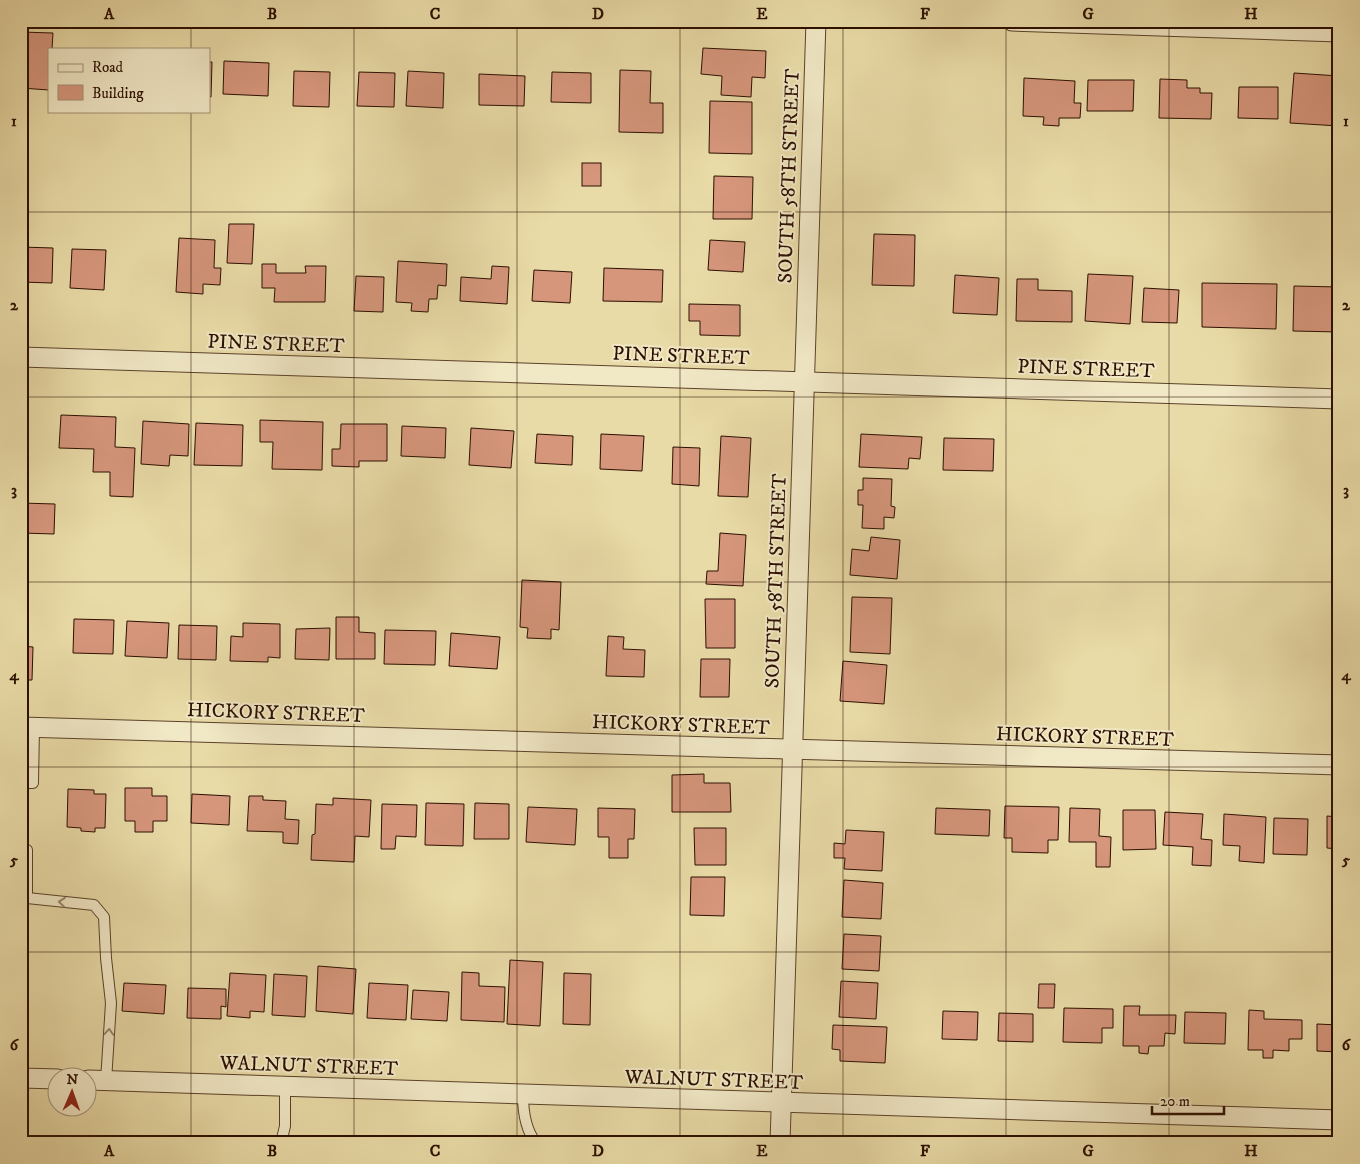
<svg xmlns="http://www.w3.org/2000/svg" width="1360" height="1164" font-family="'IM FELL DW Pica',serif">
  <style>
    .building { fill: #d6967c; stroke: #2c0f00 }
    .lines { fill: none; stroke-linecap: round; stroke-linejoin: round }
    .service-casing { stroke: #5b422a; stroke-width: 12 }
    .minor-casing { stroke: #5b422a; stroke-width: 21 }
    .service { stroke: #f1e8c6; stroke-width: 10 }
    .minor { stroke: #f1e8c6; stroke-width: 19 }
    .oneway { stroke: #98866d }
    .grid { fill: none; stroke: #2c0f00; stroke-width: 1; stroke-opacity: 0.55 }
    .labels { text-anchor: middle; stroke-width: 4; stroke-linejoin: round; paint-order: stroke }
    .street-label { font-size: 20px; fill: #2c0f00; stroke: #f1e8c6 }
    .neatline { fill: none; stroke: #2c0f00; stroke-width: 2 }
    .grid-label { font-size: 16px; text-anchor: middle; font-weight: bold; fill: #2c0f00 }
  </style>
  <rect width="100%" height="100%" fill="#e9dba7"/>
  <filter id="stains"><feTurbulence type="fractalNoise" baseFrequency=".004" numOctaves="4"/><feColorMatrix values="0 0 0 0 .2 0 0 0 0 .09 0 0 0 0 .02 0 0 0 .5 -.17"/></filter>
  <radialGradient id="worn" r=".72"><stop offset=".6" stop-color="#630" stop-opacity="0"/><stop offset="1" stop-color="#630" stop-opacity=".3"/></radialGradient>
  <g class="building">
    <path d="M21 32 53 33 52 49H49V90L21 88Z"/>
    <path d="M703 48 766 51 765 78 752 77 751 97 721 95 722 76 701 74Z"/>
    <path d="M224 61 269 63 268 96 223 94Z"/>
    <path d="M209 62H212L211 97H209Z"/>
    <path d="M620 70 651 71 650 103H663V133L619 132Z"/>
    <path d="M294 71 330 72 329 107 293 106Z"/>
    <path d="M408 71 444 73 443 108 406 106Z"/>
    <path d="M359 72 395 73 394 107 357 106Z"/>
    <path d="M552 72 591 73V103L551 102Z"/>
    <path d="M1294 73 1339 76V126L1290 123Z"/>
    <path d="M479 74 525 76 524 106 479 105Z"/>
    <path d="M1024 78 1075 81 1074 103H1081L1080 118H1059V126L1043 125 1044 117 1023 116Z"/>
    <path d="M1160 79 1187 80V88H1200V93H1212L1211 119 1159 118Z"/>
    <path d="M1088 80H1134L1133 111H1087Z"/>
    <path d="M1239 87H1278V119L1238 118Z"/>
    <path d="M710 101 752 102V154L709 153Z"/>
    <path d="M21 107H28L27 147H21Z"/>
    <path d="M21 162 28 163 26 203 21 202Z"/>
    <rect x="582" y="163" width="19" height="23"/>
    <path d="M714 176 753 177 752 219H713Z"/>
    <path d="M229 224H254L252 264 227 263Z"/>
    <path d="M874 234 915 235 914 286 872 285Z"/>
    <path d="M179 238 215 240 214 268H221L220 285 203 284V294L176 292Z"/>
    <path d="M710 240 745 242 743 272 708 270Z"/>
    <path d="M21 247 53 248 52 283 21 282Z"/>
    <path d="M72 249 106 250 104 290 70 288Z"/>
    <path d="M398 261 447 264 446 286 438 285 437 299H429L428 312 411 311 412 303 396 302Z"/>
    <path d="M262 264H276V273H306L305 266H326L325 302H274L275 288H262Z"/>
    <path d="M492 266 509 267 507 304 460 301 461 277 491 279Z"/>
    <path d="M604 268 663 270 662 302 603 301Z"/>
    <path d="M534 270 572 272 570 303 532 301Z"/>
    <path d="M1088 274 1133 276 1130 324 1085 321Z"/>
    <path d="M955 275 999 278 997 315 953 313Z"/>
    <path d="M356 276 384 277 383 312 354 311Z"/>
    <path d="M1017 279H1038V290L1072 291V322L1016 321Z"/>
    <path d="M1202 283 1277 284 1276 329 1202 327Z"/>
    <path d="M1294 286 1339 287V332L1293 331Z"/>
    <path d="M1144 288 1179 290 1177 323 1142 322Z"/>
    <path d="M689 304 740 305V336L700 335V321H689Z"/>
    <path d="M61 415 116 417 115 447 135 448 133 497 110 496V472H93L94 449 59 448Z"/>
    <path d="M260 420 323 422 322 470 272 469 273 442H260Z"/>
    <path d="M143 421 189 424 188 456 170 455 169 466 141 464Z"/>
    <path d="M196 423 243 425 242 466 194 465Z"/>
    <path d="M341 424H387V461H359V467L332 466V449H340Z"/>
    <path d="M402 426 446 428 445 458 401 456Z"/>
    <path d="M471 428 514 431 511 468 469 465Z"/>
    <path d="M537 434 573 436 572 465 535 463Z"/>
    <path d="M601 434 644 436 642 471 600 469Z"/>
    <path d="M861 434 922 437 920 459 909 458 908 469 859 467Z"/>
    <path d="M721 436 751 438 748 497 718 496Z"/>
    <path d="M944 438 994 439 993 471 943 470Z"/>
    <path d="M673 447 700 448 699 486 672 484Z"/>
    <path d="M863 478 892 479 891 506 895 507 894 518 884 517V529L862 528 863 505H858V490H863Z"/>
    <path d="M21 503 55 504 54 534 21 533Z"/>
    <path d="M720 533 746 535 743 586 706 584 707 571H718Z"/>
    <path d="M871 537 900 540 897 579 850 575 852 549 869 551Z"/>
    <path d="M522 580 561 582 559 630 551 629V639L527 638 528 628 520 627Z"/>
    <path d="M852 597 892 598 890 654 850 652Z"/>
    <path d="M705 599H735V648H706Z"/>
    <path d="M21 609H26L24 641 21 640Z"/>
    <path d="M336 617H359V632L375 633V659H336Z"/>
    <path d="M74 619 114 620 113 654 73 653Z"/>
    <path d="M127 621 169 623 167 658 125 656Z"/>
    <path d="M243 623 280 624V658L268 657V662L230 661 231 636 243 637Z"/>
    <path d="M179 625 217 626 216 660 178 659Z"/>
    <path d="M330 628 329 660 295 659 296 629Z"/>
    <path d="M385 630 436 631 435 665 384 664Z"/>
    <path d="M451 633 500 637 497 669 449 666Z"/>
    <path d="M608 636 624 637 623 649 645 650 644 677 606 676Z"/>
    <path d="M21 646 33 647 32 680H21Z"/>
    <path d="M701 659H730L729 697H700Z"/>
    <path d="M843 661 887 665 884 704 840 701Z"/>
    <path d="M704 774V783H730L731 812H672V775Z"/>
    <path d="M125 788H152V796H167V821H153V832H135V821H125Z"/>
    <path d="M68 789 94 790V794H106L105 828H95V832L81 831V828L67 827Z"/>
    <path d="M192 794 230 796 229 825 191 823Z"/>
    <path d="M249 796H263V800L286 801 285 819 299 820 298 844 283 843V832L247 831Z"/>
    <path d="M333 798 371 800 369 837 355 836 354 862 311 860 312 835 315 834 316 804 333 805Z"/>
    <path d="M426 803 464 804 463 846 425 845Z"/>
    <path d="M475 803 509 804V839H474Z"/>
    <path d="M382 804 417 805 416 837 396 836 395 849H381Z"/>
    <path d="M1005 806 1059 807 1058 840H1048V853L1012 852V838H1004Z"/>
    <path d="M528 807 577 809 575 845 526 842Z"/>
    <path d="M598 808 635 809 634 839H628V858H609V837H598Z"/>
    <path d="M936 808 990 810 989 836 935 834Z"/>
    <path d="M1070 808 1100 809 1099 836 1111 837 1110 867H1096V842H1069Z"/>
    <path d="M1123 810H1155L1156 849 1123 850Z"/>
    <path d="M1165 812 1203 814 1201 839 1212 840 1211 866 1192 865 1193 847 1163 845Z"/>
    <path d="M1224 814 1266 817 1264 863 1239 861 1240 846 1223 845Z"/>
    <path d="M1327 816 1339 817V849L1327 848Z"/>
    <path d="M1274 818 1308 819 1307 855 1273 854Z"/>
    <path d="M694 828H726V865H695Z"/>
    <path d="M846 830 884 832 882 871 844 869 845 858H834V843L845 844Z"/>
    <path d="M691 877H725L724 916 690 915Z"/>
    <path d="M844 880 883 883 881 919 842 917Z"/>
    <path d="M844 934 881 936 879 971 842 969Z"/>
    <path d="M510 960 543 962 540 1026 507 1024Z"/>
    <path d="M318 966 356 969 353 1014 316 1011Z"/>
    <path d="M462 972 479 973V986L505 987 504 1022 461 1020Z"/>
    <path d="M230 973 266 975 264 1012 250 1011V1018L227 1016Z"/>
    <path d="M564 973 591 974 590 1025 563 1024Z"/>
    <path d="M274 974 307 976 305 1017 272 1015Z"/>
    <path d="M841 981 878 983 876 1019 839 1017Z"/>
    <path d="M124 983 166 985 164 1014 122 1011Z"/>
    <path d="M369 983 408 985 406 1020 367 1018Z"/>
    <path d="M1039 984H1055L1054 1008H1038Z"/>
    <path d="M188 988 226 989V1007L221 1006V1019L187 1018Z"/>
    <path d="M413 990 449 992 447 1021 411 1019Z"/>
    <rect x="1332" y="1002" width="7" height="13"/>
    <path d="M1124 1006H1140L1139 1015H1176L1175 1034 1165 1033 1164 1046H1149L1148 1054 1139 1053V1046H1123Z"/>
    <path d="M1064 1008 1113 1009V1028H1102V1043L1063 1042Z"/>
    <path d="M1249 1010 1264 1011V1019L1302 1020V1039H1289V1051L1273 1050V1058H1263V1050H1248Z"/>
    <path d="M943 1011 978 1012 977 1040 942 1039Z"/>
    <path d="M1185 1012 1226 1013 1225 1044 1184 1043Z"/>
    <path d="M999 1013 1033 1014V1042L998 1041Z"/>
    <path d="M1317 1024 1339 1025V1052L1317 1051Z"/>
    <path d="M833 1025 887 1027 885 1063 840 1061V1050L832 1049Z"/>
    <path d="M835 1139 885 1140V1143H835Z"/>
  </g>
  <g class="lines">
    <g class="service-casing">
      <g id="service">
        <path d="M21 783H33L34 727"/>
        <path d="M21 850H27V898H22"/>
        <path d="M27 898 94 905 104 917 106 958 111 1003 106 1081"/>
        <path d="M523 1095C523 1112 525 1129 536 1143"/>
        <path d="M281 1143 285 1126V1087"/>
      </g>
    </g>
    <g class="minor-casing">
      <g id="minor">
        <path d="M1012 21 1339 32"/>
        <path d="M21 357 1339 399"/>
        <path d="M21 727 1339 765"/>
        <path d="M21 1078 58 1079"/>
        <path d="M88 1080 1339 1120"/>
        <path d="M780 1143 816 21"/>
      </g>
    </g>
    <use href="#service" class="service"/>
    <use href="#minor" class="minor"/>
  </g>
  <defs><path id="oneway-chevron" d="M-2-3.5L2.5 0L-2 3.5" fill="none" stroke-width="1.6" stroke-linecap="round" stroke-linejoin="round" transform="scale(1.25)"/></defs>
  <g class="oneway">
    <use href="#oneway-chevron" transform="translate(62 902) rotate(-174)"/>
    <use href="#oneway-chevron" transform="translate(109 1032) rotate(-86)"/>
  </g>
  <path class="grid" d="M191 21V49M354 21V1143M517 21V1143M680 21V1143M843 21V1143M1006 21V1143M1169 21V1143M191 111V1143M21 212H1339M21 397H1339M21 582H1339M21 767H1339M21 952H1339"/>
  <g class="labels">
    <g class="street-label">
      <text transform="translate(788 176) rotate(-88)" y="7">SOUTH 58TH STREET</text>
      <text transform="translate(276 343) rotate(2)" y="7">PINE STREET</text>
      <text transform="translate(681 355) rotate(2)" y="7">PINE STREET</text>
      <text transform="translate(1086 368) rotate(2)" y="7">PINE STREET</text>
      <text transform="translate(775 581) rotate(-88)" y="7">SOUTH 58TH STREET</text>
      <text transform="translate(276 712) rotate(2)" y="7">HICKORY STREET</text>
      <text transform="translate(681 724) rotate(2)" y="7">HICKORY STREET</text>
      <text transform="translate(1085 736) rotate(2)" y="7">HICKORY STREET</text>
      <text transform="translate(309 1065) rotate(2)" y="7">WALNUT STREET</text>
      <text transform="translate(714 1079) rotate(2)" y="7">WALNUT STREET</text>
    </g>
  </g>
  <rect width="1360" height="1164" fill="none" stroke="#e9dba7" stroke-width="55"/>
  <rect x="48" y="48" width="162" height="65" fill="#f1e8c6" stroke="#a29177"/>
  <rect x="58" y="64" width="25" height="8" fill="#f1e8c6" stroke="#a29177"/>
  <text x="92" y="72" font-size="15" fill="#2c0f00">Road</text>
  <rect x="58" y="85" width="25" height="15" fill="#d6967c" stroke="#a29177"/>
  <text x="92" y="98" font-size="15" fill="#2c0f00">Building</text>
  <g transform="translate(72 1092) rotate(2)"><circle r="24" fill="#f1e8c6" stroke="#a29177"/>
  <path d="M0-4L9 19L0 12L-9 19Z" fill="#8f2418"/>
  <text y="-8" font-size="14" font-weight="bold" text-anchor="middle" fill="#2c0f00">N</text>
  </g>
  <path d="M1152 1106v8h72v-8" fill="none" stroke="#2c0f00" stroke-width="2.5"/>
  <text x="1160" y="1106" font-size="15" fill="#2c0f00" stroke="#f1e8c6" stroke-width="4" paint-order="stroke">20 m</text>
  <rect x="28" y="28" width="1304" height="1108" class="neatline"/>
  <g class="grid-label">
    <text x="109" y="19">A</text>
    <text x="272" y="19">B</text>
    <text x="435" y="19">C</text>
    <text x="598" y="19">D</text>
    <text x="762" y="19">E</text>
    <text x="925" y="19">F</text>
    <text x="1088" y="19">G</text>
    <text x="1251" y="19">H</text>
    <text x="14" y="126">1</text>
    <text x="1346" y="126">1</text>
    <text x="14" y="310">2</text>
    <text x="1346" y="310">2</text>
    <text x="14" y="495">3</text>
    <text x="1346" y="495">3</text>
    <text x="14" y="680">4</text>
    <text x="1346" y="680">4</text>
    <text x="14" y="865">5</text>
    <text x="1346" y="865">5</text>
    <text x="14" y="1050">6</text>
    <text x="1346" y="1050">6</text>
    <text x="109" y="1156">A</text>
    <text x="272" y="1156">B</text>
    <text x="435" y="1156">C</text>
    <text x="598" y="1156">D</text>
    <text x="762" y="1156">E</text>
    <text x="925" y="1156">F</text>
    <text x="1088" y="1156">G</text>
    <text x="1251" y="1156">H</text>
  </g>
  <rect width="100%" height="100%" filter="url(#stains)"/>
  <rect width="100%" height="100%" fill="url(#worn)"/>
</svg>
